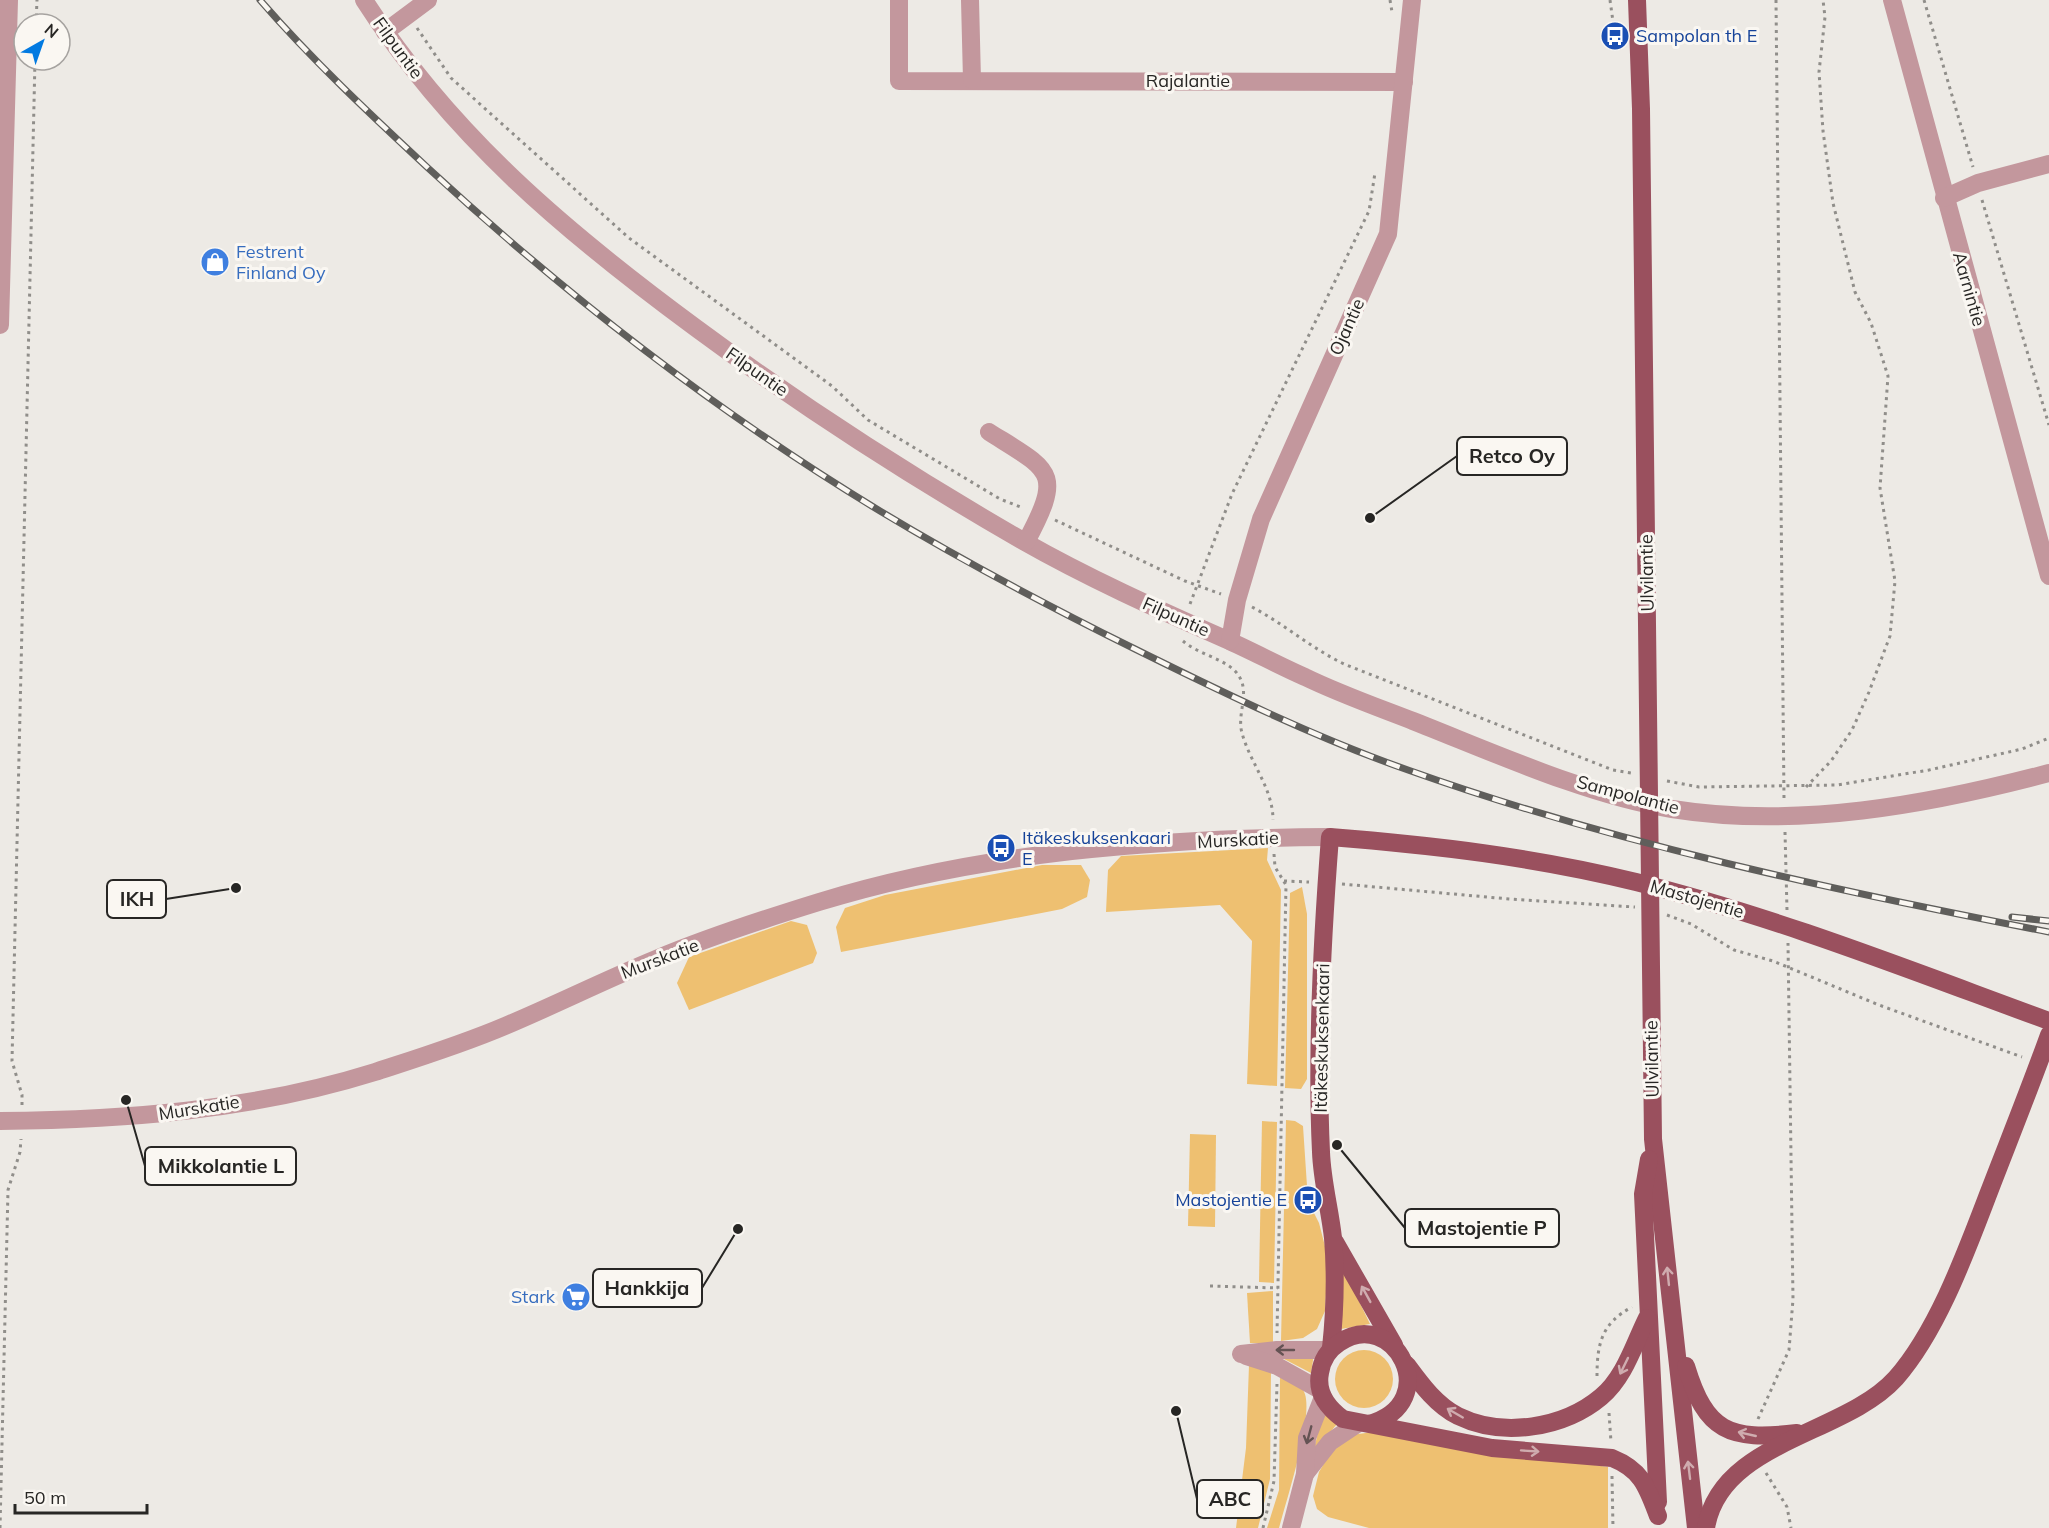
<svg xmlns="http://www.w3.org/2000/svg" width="2049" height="1528" font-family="Mulish,sans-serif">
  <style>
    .green { fill: #eec071 }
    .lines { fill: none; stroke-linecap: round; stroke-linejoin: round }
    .path { stroke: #908e8a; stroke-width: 3; stroke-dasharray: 3 4.5; stroke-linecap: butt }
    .minor { stroke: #c3979d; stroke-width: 18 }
    .major { stroke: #9a505e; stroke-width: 18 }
    .rail-casing { stroke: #5f5e5b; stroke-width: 7 }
    .rail { stroke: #faf7f2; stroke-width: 4.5; stroke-dasharray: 14; stroke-linecap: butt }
    .oneway { stroke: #cfacaf }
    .oneway2 { stroke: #655354 }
    .labels { text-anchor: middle; stroke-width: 6; stroke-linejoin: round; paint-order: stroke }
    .transit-label { font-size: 18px; fill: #164399; stroke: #faf7f2; text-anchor: start }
    .street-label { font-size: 18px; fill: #272624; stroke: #faf7f2 }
    .shop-label { font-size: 18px; fill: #366cbe; stroke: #faf7f2; text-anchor: start }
    .leader { fill: none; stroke: #272624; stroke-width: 2 }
    .callout-dot { fill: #272624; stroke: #faf7f2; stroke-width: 2 }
    .callout { fill: #faf7f2; stroke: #272624; stroke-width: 2 }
    .callout-label { font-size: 20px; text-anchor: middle; font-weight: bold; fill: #272624 }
  </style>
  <rect width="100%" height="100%" fill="#edeae5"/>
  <g class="green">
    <path d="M1268 848 1267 860 1281 890 1277 1086 1247 1084 1252 941 1220 905 1106 912 1108 870 1121 856Z"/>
    <path d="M1042 865H1081L1090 880 1087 897 1062 909 841 952 836 927 845 908 885 895Z"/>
    <path d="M1302 887 1307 914V1079L1301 1089 1285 1088 1290 893Z"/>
    <path d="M791 921 807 925 817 953 813 963 689 1010 677 983 689 957Z"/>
    <path d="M1286 1120 1295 1121 1303 1126 1308 1201 1319 1223 1328 1258 1325 1311 1317 1329 1303 1338 1281 1341Z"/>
    <path d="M1262 1121 1277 1122 1274 1283 1259 1282Z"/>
    <path d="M1190 1134 1216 1135 1215 1227 1188 1226Z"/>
    <path d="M1343 1268 1370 1324 1341 1329Z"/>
    <path d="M1273 1291V1343H1250L1247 1293Z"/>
    <circle cx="1364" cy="1379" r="29"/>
    <path d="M1314 1354 1311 1373 1284 1359V1356Z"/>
    <path d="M1249 1365 1271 1371 1270 1479 1258 1528H1236L1246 1448Z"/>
    <path d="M1280 1374C1291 1380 1305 1385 1306 1399 1310 1427 1287 1498 1279 1528H1267L1279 1490Z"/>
    <path d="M1323 1412 1337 1424 1313 1453Z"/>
    <path d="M1373 1432 1608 1467V1528H1369L1328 1517 1317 1509 1313 1496 1319 1472 1333 1448 1351 1435Z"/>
  </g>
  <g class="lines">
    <g class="path">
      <path d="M1390 0 1392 12"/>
      <path d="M1610 0 1615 36"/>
      <path d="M1776 0 1784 799"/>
      <path d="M1924 0 1973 167"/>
      <path d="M36 24 37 0"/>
      <path d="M417 28 451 78 629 238 832 386 868 420 1000 499 1023 508"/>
      <path d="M1982 200 2049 425"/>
      <path d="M1055 520 1185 581 1221 594"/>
      <path d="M1190 604 1232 494 1369 211 1375 173"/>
      <path d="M1252 607C1284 624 1311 648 1344 664L1613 770 1631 773"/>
      <path d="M1183 641C1198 654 1222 658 1235 671 1253 690 1236 712 1242 733 1250 763 1273 788 1273 820"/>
      <path d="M1667 781 1699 787 1837 785 1929 770 2022 749 2049 738"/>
      <path d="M1806 787 1831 761 1852 730 1869 692 1890 636 1895 581 1880 488 1888 376 1871 323 1855 292 1833 203 1823 131 1819 72 1825 17 1823 0"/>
      <path d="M1785 832 1787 910"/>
      <path d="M1274 854 1275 867 1286 885 1277 1333"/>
      <path d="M1284 881 1309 882"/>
      <path d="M1342 884 1509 899 1635 907"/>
      <path d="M1667 915 1691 924 1734 950 1773 961 1879 1005 2022 1057"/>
      <path d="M22 1105V1095L12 1061 35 60"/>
      <path d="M1210 1286 1278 1288"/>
      <path d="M1597 1376C1597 1343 1602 1323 1632 1307"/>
      <path d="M1609 1413 1611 1442"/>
      <path d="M1758 1419 1789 1350 1793 1299 1788 943"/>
      <path d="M1766 1473 1787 1507 1791 1528"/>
      <path d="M1612 1476 1613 1528"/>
      <path d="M0 1528 8 1190 20 1152 21 1139"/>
      <path d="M1263 1528 1274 1481 1277 1384"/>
    </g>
    <g class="minor">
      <path d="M364 0C451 136 567 233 696 328 800 405 910 476 1023 541 1088 578 1157 609 1225 639 1252 651 1278 665 1305 677 1340 694 1377 707 1413 721 1492 752 1589 796 1672 809 1797 829 1928 805 2049 773"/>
      <path d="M899 0V81L1404 82"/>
      <path d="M970 0 972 80"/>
      <path d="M1892 0 2049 576"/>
      <path d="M385 32 428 0"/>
      <path d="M1944 198 1978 183 2049 164"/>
      <path d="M0 325 9 0"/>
      <path d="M989 432C1051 471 1064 471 1026 542"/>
      <path d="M1230 641 1237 600 1261 519 1388 234 1412 0"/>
      <path d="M0 1121C125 1120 254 1110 375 1072 418 1058 463 1044 505 1026 555 1005 605 980 656 959 708 937 764 919 819 902 982 852 1159 838 1330 837"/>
      <path d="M1241 1354 1277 1350H1329"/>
      <path d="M1246 1356 1277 1366 1320 1390"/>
      <path d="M1305 1474 1330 1442 1357 1424"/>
      <path d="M1291 1528 1305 1474 1307 1438 1323 1397"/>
    </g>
    <g class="major">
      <path d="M1637 0 1641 109 1653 1139 1696 1528"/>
      <path d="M1649 1159 1643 1194 1658 1502"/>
      <path d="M1335 1242 1394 1345"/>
      <path d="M1331 1348C1335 1311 1336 1275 1333 1238 1330 1210 1322 1181 1321 1152 1316 1049 1322 940 1330 837 1432 845 1535 857 1636 882 1777 917 1912 971 2049 1021"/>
      <path d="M1407 1365C1421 1384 1436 1405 1458 1416 1503 1438 1564 1428 1601 1397 1625 1377 1634 1344 1647 1318"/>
      <path d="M1686 1366C1706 1432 1729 1441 1797 1433"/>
      <path d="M1369 1424C1446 1402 1393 1305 1339 1343 1328 1350 1322 1359 1320 1373 1316 1393 1328 1408 1343 1419L1492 1448 1612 1458C1642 1470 1647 1487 1658 1516"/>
      <path d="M1706 1528C1720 1441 1845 1435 1896 1378 1938 1330 1966 1252 1989 1192 2009 1140 2030 1088 2049 1035"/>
    </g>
    <g class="rail-casing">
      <g id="rail">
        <path d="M260 0C312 60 370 114 428 168 567 296 718 413 880 511 963 561 1048 606 1135 649 1224 693 1314 737 1408 770 1616 844 1833 890 2049 932"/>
        <path d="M2012 917 2049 921"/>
      </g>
    </g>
    <use href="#rail" class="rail"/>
  </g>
  <defs><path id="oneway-shaft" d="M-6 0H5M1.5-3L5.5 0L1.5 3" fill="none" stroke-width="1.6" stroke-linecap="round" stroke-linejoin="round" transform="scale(1.5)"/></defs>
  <g class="oneway">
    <use href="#oneway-shaft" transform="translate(1668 1276) rotate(-96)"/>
    <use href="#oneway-shaft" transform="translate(1366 1294) rotate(-119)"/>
    <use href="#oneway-shaft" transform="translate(1624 1366) rotate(116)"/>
    <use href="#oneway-shaft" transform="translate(1455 1413) rotate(-150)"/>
    <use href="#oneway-shaft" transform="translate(1747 1434) rotate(-167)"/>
    <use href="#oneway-shaft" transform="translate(1530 1451) rotate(4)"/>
    <use href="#oneway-shaft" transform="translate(1689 1470) rotate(-97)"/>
  </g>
  <g class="oneway2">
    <use href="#oneway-shaft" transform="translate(1285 1350) rotate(180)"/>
    <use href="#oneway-shaft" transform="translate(1309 1435) rotate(105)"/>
  </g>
  <defs>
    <g id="bus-disc" transform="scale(1.5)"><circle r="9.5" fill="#1a4fb4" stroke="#faf7f2"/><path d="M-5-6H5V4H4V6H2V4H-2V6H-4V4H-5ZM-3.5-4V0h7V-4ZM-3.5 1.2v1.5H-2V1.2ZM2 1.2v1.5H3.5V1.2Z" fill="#fff"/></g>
    <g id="shop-disc" transform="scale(1.5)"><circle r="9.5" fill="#3f7fe0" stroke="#faf7f2"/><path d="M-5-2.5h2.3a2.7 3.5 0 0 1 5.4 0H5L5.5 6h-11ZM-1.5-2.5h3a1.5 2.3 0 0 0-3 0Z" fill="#fff"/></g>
    <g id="supermarket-disc" transform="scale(1.5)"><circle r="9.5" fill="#3f7fe0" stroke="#faf7f2"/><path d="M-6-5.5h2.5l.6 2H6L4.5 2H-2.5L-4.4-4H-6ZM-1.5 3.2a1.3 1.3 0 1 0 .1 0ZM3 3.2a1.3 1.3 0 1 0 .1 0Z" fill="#fff"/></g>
  </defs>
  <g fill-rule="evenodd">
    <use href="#bus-disc" x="1615" y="36"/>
    <use href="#shop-disc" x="215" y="262"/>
    <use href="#bus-disc" x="1001" y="848"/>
    <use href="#bus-disc" x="1308" y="1200"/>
    <use href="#supermarket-disc" x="576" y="1297"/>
  </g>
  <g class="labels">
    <g class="transit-label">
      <text x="1636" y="42">Sampolan th E</text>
      <text x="1022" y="844">Itäkeskuksenkaari<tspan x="1022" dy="21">E</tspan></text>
      <text x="1287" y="1206" text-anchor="end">Mastojentie E</text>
    </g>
    <g class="street-label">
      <text transform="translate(398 48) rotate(54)" y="6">Filpuntie</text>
      <text x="1188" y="87">Rajalantie</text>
      <text transform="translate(1969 289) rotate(74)" y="6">Aarnintie</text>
      <text transform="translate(1347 327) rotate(-66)" y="6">Ojantie</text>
      <text transform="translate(757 372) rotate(35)" y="6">Filpuntie</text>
      <text transform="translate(1647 573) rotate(-91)" y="6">Ulvilantie</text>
      <text transform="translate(1176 617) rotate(24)" y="6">Filpuntie</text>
      <text transform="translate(1628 795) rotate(15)" y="6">Sampolantie</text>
      <text transform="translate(1238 840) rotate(-3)" y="6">Murskatie</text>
      <text transform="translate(1697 899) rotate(16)" y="6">Mastojentie</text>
      <text transform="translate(660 959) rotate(-21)" y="6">Murskatie</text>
      <text transform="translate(1322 1038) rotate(-89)" y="6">Itäkeskuksenkaari</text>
      <text transform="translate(1652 1059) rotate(-91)" y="6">Ulvilantie</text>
      <text transform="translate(199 1108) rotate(-9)" y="6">Murskatie</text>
    </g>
    <g class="shop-label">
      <text x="236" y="258">Festrent<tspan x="236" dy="21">Finland Oy</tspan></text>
      <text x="555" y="1303" text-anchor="end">Stark</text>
    </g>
  </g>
  <path class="leader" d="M1370 518L1457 456M236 888L166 899M126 1100L145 1166M1337 1145L1405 1228M738 1229L702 1288M1176 1411L1197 1499"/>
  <g class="callout-dot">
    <circle cx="1370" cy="518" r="6"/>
    <circle cx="236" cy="888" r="6"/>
    <circle cx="126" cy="1100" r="6"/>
    <circle cx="1337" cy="1145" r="6"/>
    <circle cx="738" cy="1229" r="6"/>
    <circle cx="1176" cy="1411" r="6"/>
  </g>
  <g class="callout">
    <rect x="1457" y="437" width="110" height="38" rx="6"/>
    <rect x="107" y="880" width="59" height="38" rx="6"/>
    <rect x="145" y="1147" width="151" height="38" rx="6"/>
    <rect x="1405" y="1209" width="154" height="38" rx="6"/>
    <rect x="593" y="1269" width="109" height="38" rx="6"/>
    <rect x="1197" y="1480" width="66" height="38" rx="6"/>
  </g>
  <g class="callout-label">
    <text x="1512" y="463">Retco Oy</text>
    <text x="137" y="906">IKH</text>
    <text x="221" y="1173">Mikkolantie L</text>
    <text x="1482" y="1235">Mastojentie P</text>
    <text x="647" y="1295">Hankkija</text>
    <text x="1230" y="1506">ABC</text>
  </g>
  <g transform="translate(42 42) rotate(40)"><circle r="28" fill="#faf7f2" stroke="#a6a3a0" stroke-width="1.5"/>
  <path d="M0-4.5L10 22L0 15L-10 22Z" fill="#027ae1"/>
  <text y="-9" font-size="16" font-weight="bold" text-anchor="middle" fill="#272624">N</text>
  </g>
  <path d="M15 1504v9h132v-9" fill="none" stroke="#272624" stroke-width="3"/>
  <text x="24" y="1504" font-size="18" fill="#272624" stroke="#faf7f2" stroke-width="4.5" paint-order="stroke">50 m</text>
</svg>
